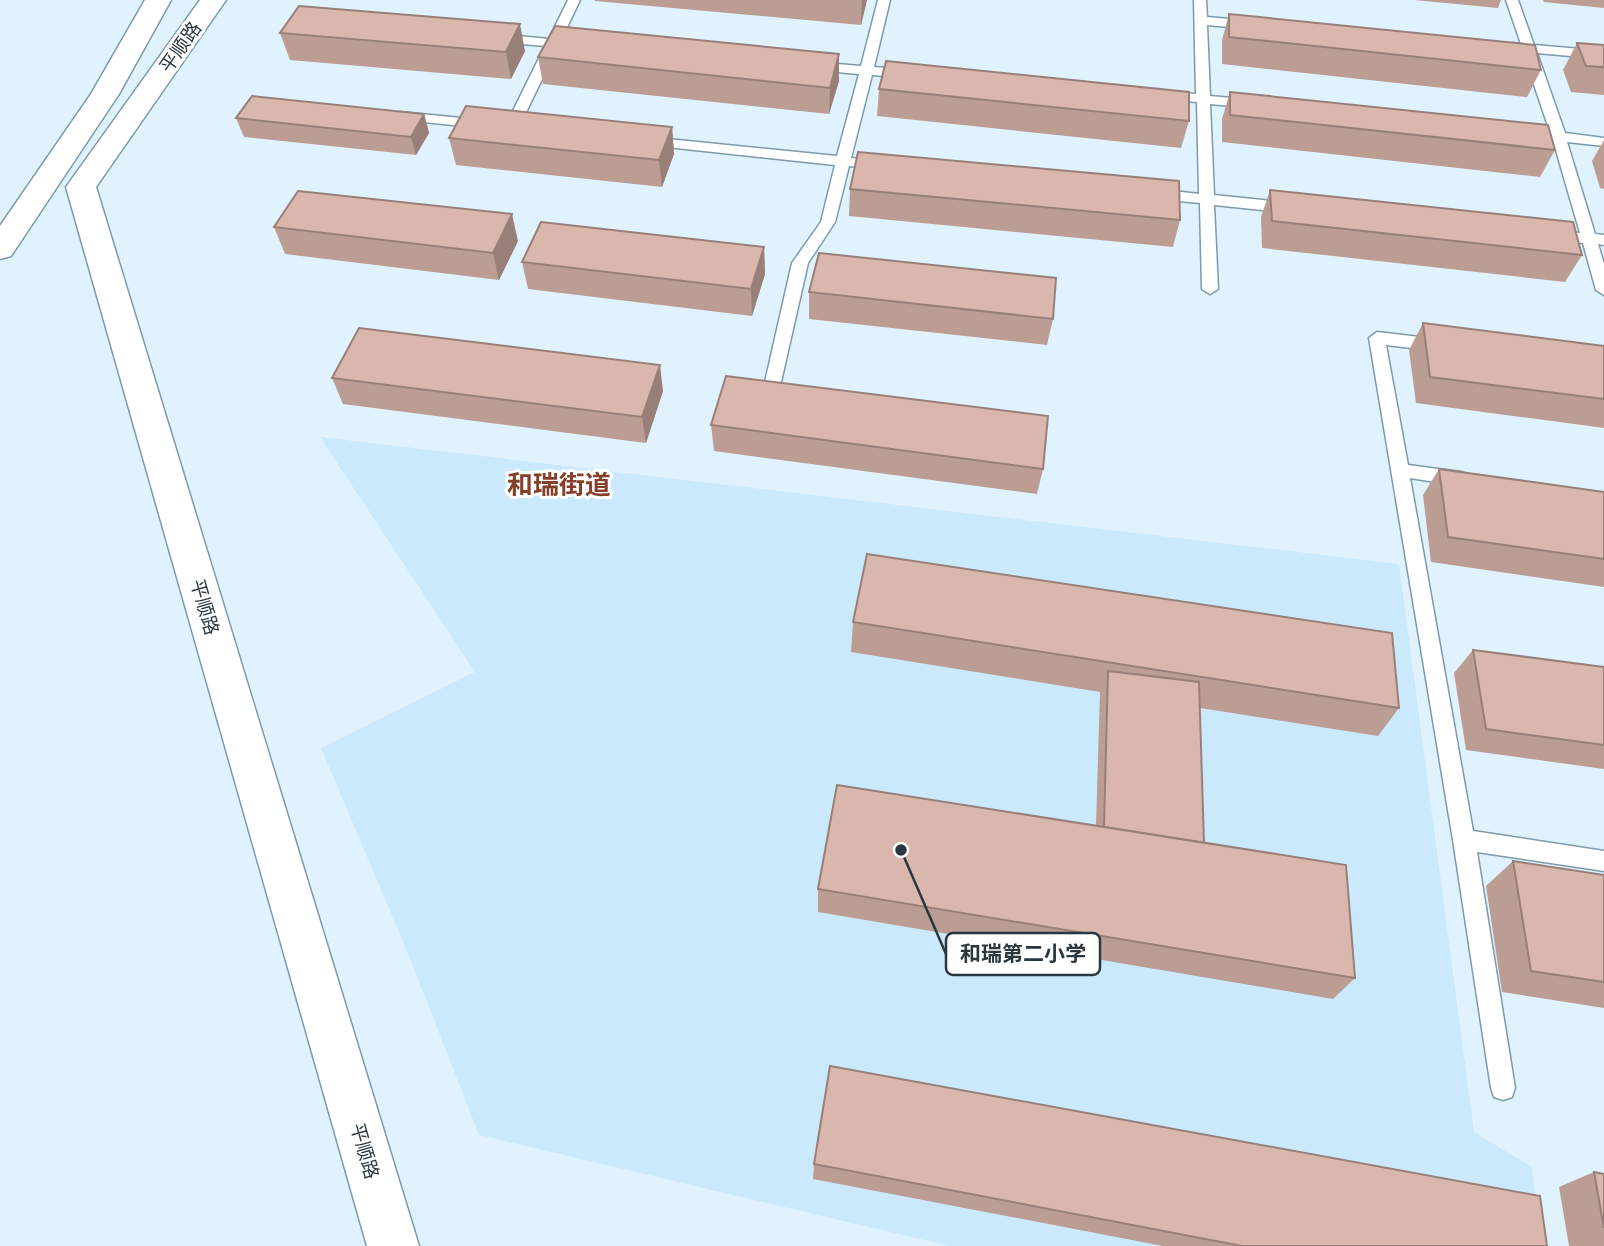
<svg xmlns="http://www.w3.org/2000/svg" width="1604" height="1246" font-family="'Times New Roman','Noto Sans SC',serif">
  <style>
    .built { fill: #cae9fd }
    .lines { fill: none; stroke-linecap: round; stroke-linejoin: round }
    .service-casing { stroke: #7c9aac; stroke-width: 3 }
    .minor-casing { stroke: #7c9aac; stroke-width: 3 }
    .service { fill: #fff; fill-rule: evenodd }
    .minor { fill: #fff; fill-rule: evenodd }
    .wall { fill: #bb9d94 }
    .shaded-wall { fill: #988078 }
    .building { fill: #d9b7ac; stroke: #988078; stroke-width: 2 }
    .labels { text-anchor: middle; stroke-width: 6; stroke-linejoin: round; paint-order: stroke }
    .street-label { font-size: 19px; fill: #2b373f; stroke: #fff }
    .district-label { font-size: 26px; font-weight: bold; fill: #84402b; stroke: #fff }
    .leader { fill: none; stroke: #2b373f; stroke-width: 2.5 }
    .callout-dot { fill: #2b373f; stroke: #fff; stroke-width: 2.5 }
    .callout { fill: #fff; stroke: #2b373f; stroke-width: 2.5 }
    .callout-label { font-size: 21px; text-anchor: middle; font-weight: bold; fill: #2b373f }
  </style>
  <rect width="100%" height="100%" fill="#e0f2fe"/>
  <path class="built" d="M320 437 1399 564 1474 1132 1532 1167 1542 1246H950L479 1135 407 951 321 748 475 672Z"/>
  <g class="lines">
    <g class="service-casing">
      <g id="service">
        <path d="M568 0H580L561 40 576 42 578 45 571 49 557 48 519 127 517 130H507L505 127 545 46 499 42 493 38 499 34 549 39Z"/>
        <path d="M878 0H890L874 67 909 70 916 74 909 78 872 75 851 158 879 161 886 165 879 169 849 166 835 222 808 263 781 382 773 388 765 382 792 263 821 222 835 165 648 145 641 141 648 137 837 156 859 74 813 70 806 66 813 62 861 66Z"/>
        <path d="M1194 0H1206L1207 17 1252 21 1258 25 1252 29 1207 25 1210 96 1254 100 1261 104 1254 108 1210 104 1214 195 1290 203 1297 208 1290 213 1214 205 1218 289 1210 294 1202 289 1200 203 1156 199 1149 194 1156 189 1199 194 1197 102 1162 99 1155 95 1162 91 1196 94Z"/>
        <path d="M1506 0H1518L1534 45 1604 51V59L1537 53 1565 133 1604 138V146L1567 142 1595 234 1604 235V245L1598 244 1604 264V295L1596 290 1583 243 1553 240 1545 235 1553 230 1580 233 1553 140 1527 137 1520 133 1527 129 1550 132 1523 52 1507 50 1505 47 1512 43 1521 44Z"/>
        <path d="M400 112 482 120 489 124 482 128 395 119 393 116Z"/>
        <path d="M1377 332 1437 339 1445 345 1437 351 1386 345 1408 465 1461 472 1467 474 1470 479 1467 484 1461 486 1410 478 1473 831 1604 851V871L1477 852 1515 1088 1512 1097 1503 1100 1494 1097 1491 1088 1453 840 1369 338Z"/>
      </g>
    </g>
    <g class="minor-casing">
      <g id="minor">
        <path d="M145 0H171L119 94 11 256 0 259V226L91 94Z"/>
        <path d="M200 0H226L96 187 419 1246H367L66 187Z"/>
      </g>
    </g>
    <use href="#service" class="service"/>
    <use href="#minor" class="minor"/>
  </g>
  <g class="wall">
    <path d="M595 0H867L861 25 595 1Z"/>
    <path d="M1414 0H1501L1498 8Z"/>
    <path d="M1543 0H1604V8L1544 2Z"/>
    <path d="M1229 14 1541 70 1527 97 1222 64V40Z"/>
    <path d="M280 33 525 51 511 79 290 60Z"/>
    <path d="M1577 43 1604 45V95L1571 92 1563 70Z"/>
    <path d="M538 57 839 81 829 114 543 84Z"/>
    <path d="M879 89 1189 121 1181 148 877 116Z"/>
    <path d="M1230 92 1555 150 1540 177 1222 142V119Z"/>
    <path d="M424 114 429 133 416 155 244 137 236 118Z"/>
    <path d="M672 127 674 154 662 187 456 165 449 138Z"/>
    <path d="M1604 140V189L1600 188 1592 161Z"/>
    <path d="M850 189 1180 220 1173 247 849 216Z"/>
    <path d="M1270 190 1582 255 1565 282 1262 248 1261 217Z"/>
    <path d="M274 227 518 241 499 280 285 254Z"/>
    <path d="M764 247 765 274 752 316 528 289 522 262Z"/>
    <path d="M809 292 1053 319 1047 345 809 319Z"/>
    <path d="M1423 323 1604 346V428L1416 403 1409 350Z"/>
    <path d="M332 378 663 391 646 443 343 404Z"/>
    <path d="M711 425 1043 469 1037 494 714 451Z"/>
    <path d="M1439 469 1604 492V587L1431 562 1423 495Z"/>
    <path d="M853 622 1399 708 1378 736 1200 708 1204 843 1355 978 1333 999 818 912V889L1096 826 1100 692 851 652Z"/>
    <path d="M1473 650 1604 667V769L1466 750 1454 673Z"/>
    <path d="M1513 861 1604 875V1008L1502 992 1486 886Z"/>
    <path d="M814 1164 1547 1246H1163L813 1179Z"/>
    <path d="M1594 1172 1604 1174V1246H1569L1559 1187Z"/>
  </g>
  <g class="shaded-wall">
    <path d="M862 0H867L861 25Z"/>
    <path d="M520 24 525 51 511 79 506 52Z"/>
    <path d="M839 54V81L829 114 830 88Z"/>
    <path d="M424 114 429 133 416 155 411 137Z"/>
    <path d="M672 127 674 154 662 187 659 160Z"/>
    <path d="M512 214 518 241 499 280 493 253Z"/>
    <path d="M764 247 765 274 752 316 751 289Z"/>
    <path d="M660 365 663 391 646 443 642 417Z"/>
  </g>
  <g class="building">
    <path d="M299 6 520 24 506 52 280 33Z"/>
    <path d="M1229 14 1535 45 1541 70 1229 37Z"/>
    <path d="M555 26 839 54 830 88 538 57Z"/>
    <path d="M1577 43 1604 45V67L1586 66Z"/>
    <path d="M886 61 1189 92V121L879 89Z"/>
    <path d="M1230 92 1548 125 1555 150 1230 115Z"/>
    <path d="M252 96 424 114 411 137 236 118Z"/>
    <path d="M466 106 672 127 659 160 449 138Z"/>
    <path d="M858 152 1179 181 1180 220 850 189Z"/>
    <path d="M1270 190 1573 222 1582 255 1272 221Z"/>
    <path d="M298 191 512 214 493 253 274 227Z"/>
    <path d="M541 222 764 247 751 289 522 262Z"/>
    <path d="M819 253 1056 278 1053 319 809 292Z"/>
    <path d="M1423 323 1604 346V399L1430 377Z"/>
    <path d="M359 328 660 365 642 417 332 378Z"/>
    <path d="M726 376 1048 416 1043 469 711 425Z"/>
    <path d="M1439 469 1604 492V559L1448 537Z"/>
    <path d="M867 554 1392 633 1399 708 853 622Z"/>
    <path d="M1473 650 1604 667V745L1486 729Z"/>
    <path d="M1108 671 1199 682 1204 843 1104 827Z"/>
    <path d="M837 785 1346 865 1355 978 818 889Z"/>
    <path d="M1513 861 1604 875V982L1531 971Z"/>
    <path d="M830 1066 1540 1196 1547 1246H1242L814 1164Z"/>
    <path d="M1594 1172 1604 1174V1228Z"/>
  </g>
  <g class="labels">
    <g class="street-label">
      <text transform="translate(180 47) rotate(-55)" y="7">平顺路</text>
      <text transform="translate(205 607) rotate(74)" y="7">平顺路</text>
      <text transform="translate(365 1151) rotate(74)" y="7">平顺路</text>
    </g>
    <g class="district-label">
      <text x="559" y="494">和瑞街道</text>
    </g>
  </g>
  <path class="leader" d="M901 850L946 954"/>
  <circle class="callout-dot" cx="901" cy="850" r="7"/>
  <rect class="callout" x="946" y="933" width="154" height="42" rx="7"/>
  <g class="callout-label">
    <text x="1023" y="961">和瑞第二小学</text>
  </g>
</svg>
